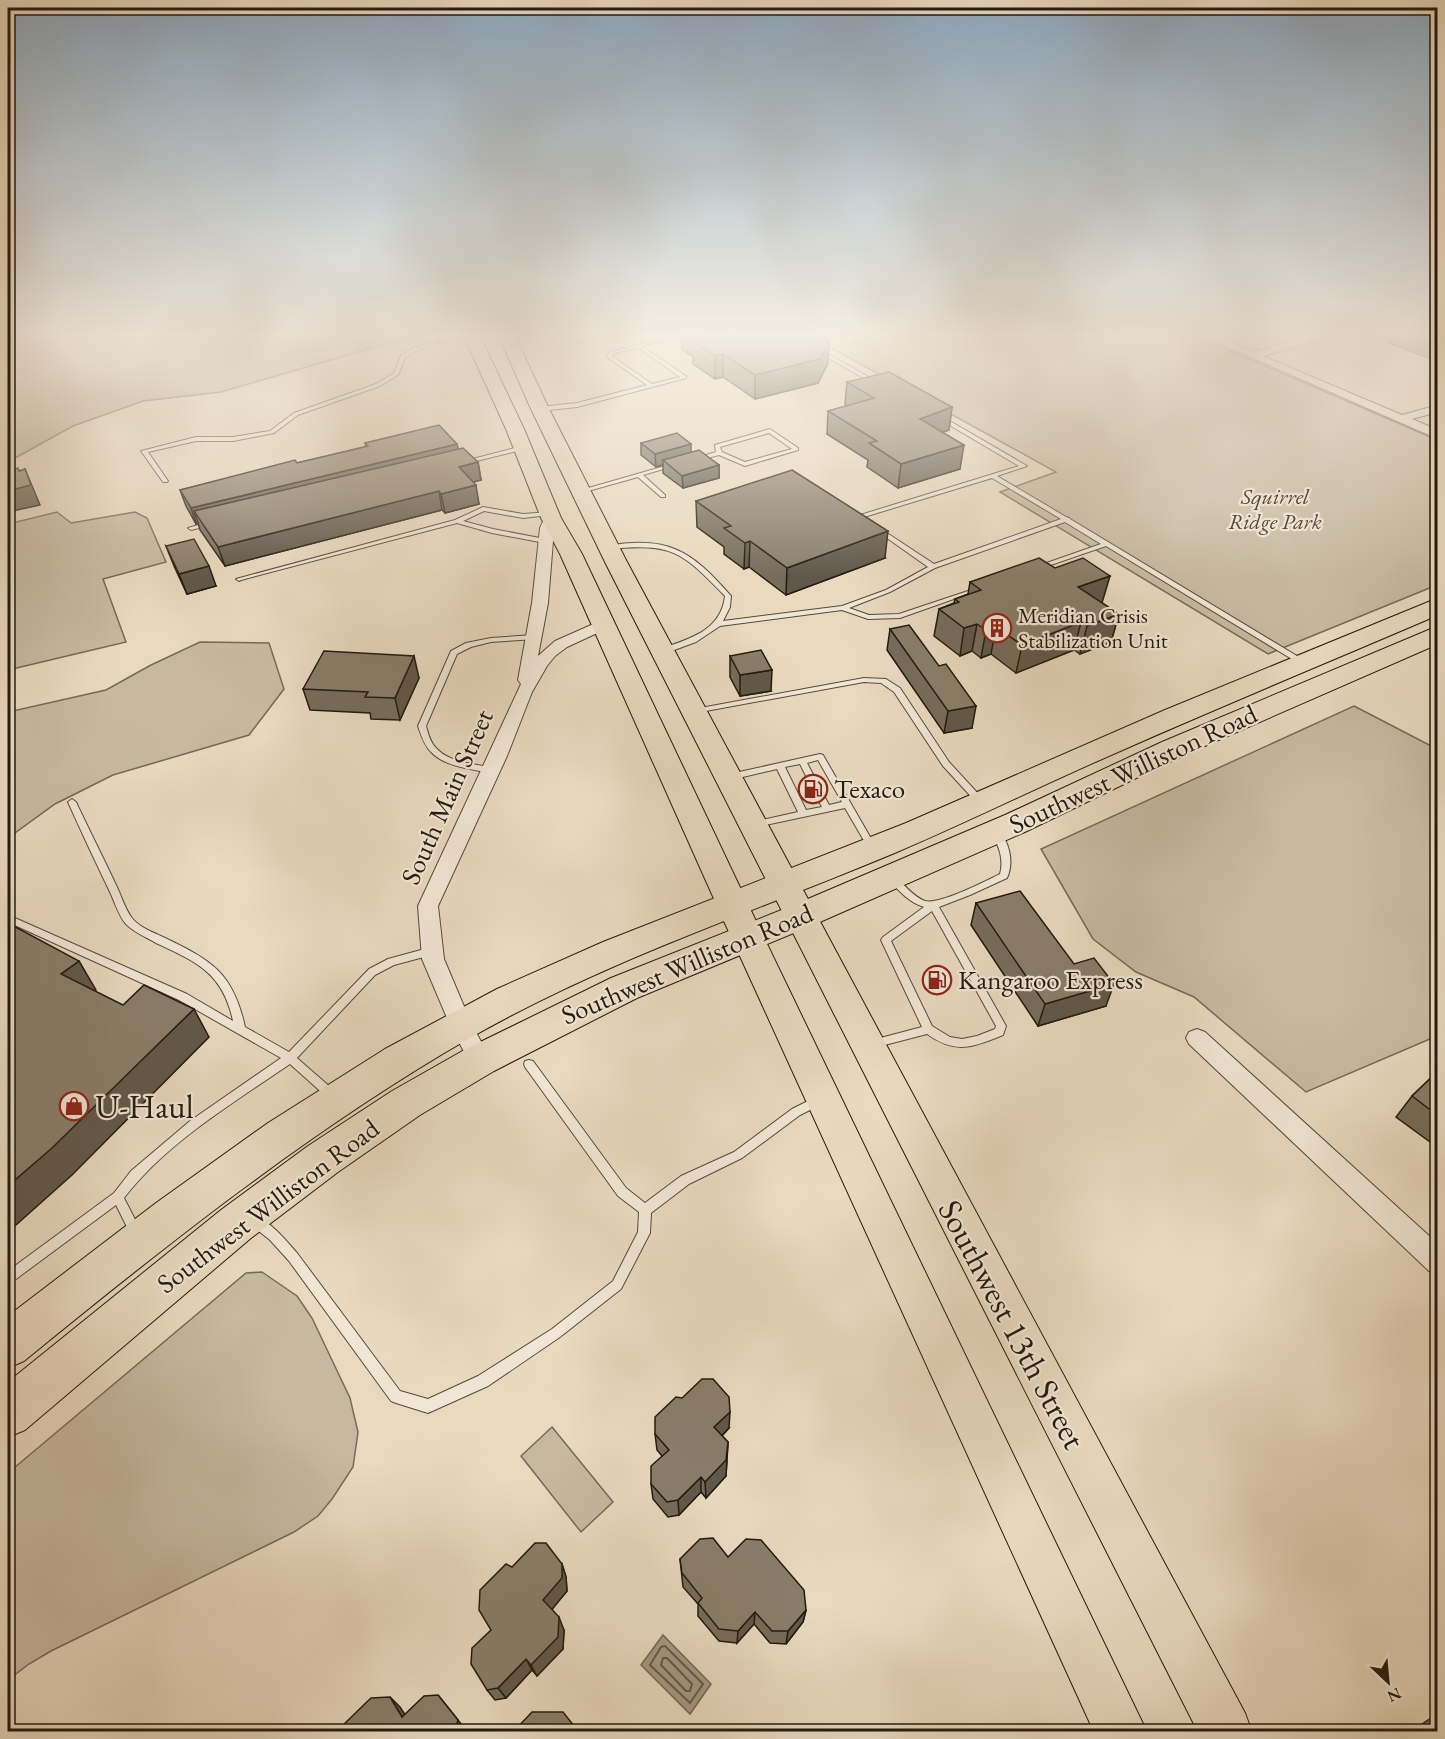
<svg xmlns="http://www.w3.org/2000/svg" width="1445" height="1739" font-family="'EB Garamond',serif">
  <style>
    .green { fill: #c7b9a1; stroke: #746a58; stroke-width: 1.5 }
    .water { fill: #a59883; stroke: #716654; stroke-width: 1.5 }
    .lines { fill: none; stroke-linecap: round; stroke-linejoin: round }
    .shore { stroke: #645948; stroke-width: 2 }
    .lane-casing { stroke: #544a3a; stroke-width: 2 }
    .street-casing { stroke: #544a3a; stroke-width: 2 }
    .primary-casing { stroke: #221a0e; stroke-width: 2 }
    .highway-casing { stroke: #221a0e; stroke-width: 2 }
    .path { stroke: #221a0e; stroke-width: 2; stroke-dasharray: 3 1.5; stroke-linecap: butt }
    .lane { fill: #f1e6d5; fill-rule: evenodd }
    .street { fill: #f1e6d5; fill-rule: evenodd }
    .primary { fill: #e9d9bf; fill-rule: evenodd }
    .highway { fill: #e9d9bf; fill-rule: evenodd }
    .wall { fill: #766c5b; stroke: #221a0e; stroke-width: 1.5 }
    .shaded-wall { fill: #60584a; stroke: #221a0e; stroke-width: 1.5 }
    .building { fill: #897d6a; stroke: #221a0e; stroke-width: 1.5 }
    .labels { text-anchor: middle; stroke-width: 4.5; stroke-linejoin: round; paint-order: stroke }
    .far-park-label { font-size: 22px; font-style: italic; fill: #544a3a; stroke: #f1e6d5 }
    .far-poi-label { font-size: 22px; fill: #221a0e; stroke: #f1e6d5; text-anchor: start }
    .street-label { font-size: 27px; fill: #221a0e; stroke: #f1e6d5 }
    .poi-label { font-size: 27px; fill: #221a0e; stroke: #f1e6d5; text-anchor: start }
    .near-poi-label { font-size: 33px; fill: #221a0e; stroke: #f1e6d5; text-anchor: start }
    .near-street-label { font-size: 33px; fill: #221a0e; stroke: #f1e6d5 }
  </style>
  <rect width="100%" height="100%" fill="#e9d9bf"/>
  <filter id="stains"><feTurbulence type="fractalNoise" baseFrequency=".00333" numOctaves="4"/><feColorMatrix values="0 0 0 0 .2 0 0 0 0 .09 0 0 0 0 .02 0 0 0 .5 -.17"/></filter>
  <radialGradient id="worn" r=".72"><stop offset=".6" stop-color="#630" stop-opacity="0"/><stop offset="1" stop-color="#630" stop-opacity=".3"/></radialGradient>
  <g class="green">
    <path d="M8 334H438L386 344 221 392 143 401 73 426 8 462Z"/>
    <path d="M806 334H1191L1437 440V585L1268 654 1000 492 1056 472Z"/>
    <path d="M57 512 71 523 135 512 147 518 166 562 103 579 126 642 8 670V524Z"/>
    <path d="M200 642 269 643 284 689 249 735 113 775 55 804 8 838V712L106 690 151 665Z"/>
    <path d="M1354 706 1437 749V1036L1306 1092 1194 997 1136 972 1093 939 1041 849Z"/>
    <path d="M262 1272 297 1296 312 1318 350 1398 358 1432 353 1467 332 1499 318 1516 294 1532 51 1651 29 1664 8 1680V1473L246 1273Z"/>
    <path d="M552 1427 613 1502 581 1532 521 1456Z"/>
  </g>
  <path class="water" d="M663 1635 711 1684 690 1714 641 1665Z"/>
  <g class="lines">
    <g class="shore">
      <path d="M665 1646 703 1684 690 1703 650 1665 661 1647Z"/>
      <path d="M663 1658H667L692 1684 690 1691H686L661 1665Z"/>
    </g>
    <g class="lane-casing">
      <g id="lane">
        <path d="M491 334H504L439 343 417 350 405 358 398 375 380 386 298 415 274 433 233 441H196L148 452 168 481 167 482H163L141 451 196 437H233L270 431 294 413 376 384 394 373 401 356 413 348 439 341Z"/>
        <path d="M610 334H618L578 343 576 342Z"/>
        <path d="M683 334H691L641 346 686 376V378L577 407 540 411 537 409 540 407 577 403 647 385 607 357 609 352ZM634 348 640 349 680 377 652 384 612 356 613 354Z"/>
        <path d="M816 349H820L879 383 874 384 816 351Z"/>
        <path d="M939 417H943L1027 466 997 476 1066 517 1069 518 1070 519 1307 662 1303 664H1300L1106 546 1039 569H1035V567L1101 544 1065 522 935 568 890 592 849 608 869 615 899 614 977 588 979 587 982 589 900 618 868 619 842 610 720 626 696 642 666 653H660V649C689 639 721 631 725 596 681 551 673 543 609 549L606 547 607 546C668 535 692 551 731 596L730 607 723 621 842 606 886 590 928 567 877 531V529H881L934 564 1061 519 992 478 864 517 868 521 867 522H863L857 518V516L1019 466 939 419Z"/>
        <path d="M770 429 798 448V450L745 466 719 455 696 461 693 459 716 452 715 445ZM769 433 792 449 745 462 722 452 720 447Z"/>
        <path d="M523 446 525 447V449L464 464 461 462Z"/>
        <path d="M672 464 677 465 643 475 665 495V497H661L638 477 581 493 578 491Z"/>
        <path d="M483 507 523 514 551 512 552 513 549 515 523 518 484 511 463 521 493 529 545 539 548 541 545 543 492 533 457 523 241 580 239 581 236 579 455 520Z"/>
        <path d="M209 522 212 524 211 525 191 530 188 528Z"/>
        <path d="M533 635H536V639L491 642 471 647 457 654 426 726C428 733 430 742 436 748 449 763 476 764 494 768L495 770 494 772 491 773C472 769 445 767 431 752 424 745 421 735 418 726L451 651 466 643 491 638Z"/>
        <path d="M864 678 886 679 900 688 949 762 983 799 984 801 983 803H977L943 766 894 692 881 683 864 682 695 713 691 711 695 709Z"/>
        <path d="M820 754 823 755 877 849 876 851H870L845 808 756 827 753 826 752 824 753 822 798 812 777 769 730 780 726 777 730 774ZM818 760 842 802 829 805 822 792 819 791 815 794 822 807 806 810 785 767 800 764 810 784 813 785 817 782 807 763Z"/>
        <path d="M72 799 76 802C89 830 103 857 116 885 121 895 125 909 132 918 139 927 152 932 163 937 211 960 233 972 245 1027L289 1052 369 969 388 959 432 947 435 948 437 951 435 954 394 965 375 975 297 1058 337 1093 338 1096 337 1099 333 1101 329 1099 290 1064C233 1103 166 1143 124 1198L142 1233 140 1237 136 1238 132 1237 116 1205 12 1282 8 1284V1271L114 1193 131 1171 190 1121 281 1058 179 1000 8 922V915L187 994 233 1021C223 973 197 962 156 943 146 937 133 932 125 923 118 914 114 900 109 890 95 861 81 831 68 802Z"/>
        <path d="M996 830C1010 839 1014 863 1007 878L970 895 939 907 1006 1026 1003 1035C972 1048 955 1054 927 1034L873 1048 869 1047 868 1044 869 1041 922 1027 881 940 883 937 924 907C909 902 900 892 890 881L888 879 890 877H896C904 885 914 897 925 901 939 905 986 881 1000 874 1004 859 999 847 992 833ZM932 911 996 1026 995 1029 977 1036 962 1039 950 1037 932 1026 891 941Z"/>
        <path d="M529 1060 533 1061 626 1188 645 1203 681 1176 734 1152 792 1109 818 1096 822 1098 823 1101 822 1104 800 1115 742 1158 689 1184 651 1213 650 1233 621 1289 560 1337 488 1386 428 1413 396 1403 391 1401 289 1261 270 1240 250 1224 248 1220 250 1216 254 1215C271 1222 285 1239 297 1253L400 1391 428 1399 478 1376 552 1329 613 1281 638 1232 639 1212 618 1196 525 1067 524 1064 525 1061Z"/>
      </g>
    </g>
    <g class="street-casing">
      <g id="street">
        <path d="M1198 334H1212L1253 352 1319 334H1335L1334 336 1263 356 1402 415 1438 405V412L1412 419 1438 430V439Z"/>
        <path d="M551 514 558 518 554 528 548 603 538 656 555 641 598 622 603 620 611 625 608 628 567 647 555 656 547 666 532 692 507 756 438 906 444 959 471 1023 491 1060 488 1067 480 1069 472 1067 450 1025 422 959 418 906 521 684 518 680 532 603 540 528 546 515Z"/>
        <path d="M1197 1029 1205 1032 1438 1244V1274L1429 1271 1189 1044 1186 1038 1189 1032Z"/>
      </g>
    </g>
    <g class="primary-casing">
      <g id="primary">
        <path d="M463 334H479L524 429 561 518 582 554 755 919 1147 1732H1094L723 919 560 554 541 518 506 429Z"/>
        <path d="M498 334H514L549 409 627 562 1245 1713 1252 1732H1198L605 562 531 409Z"/>
      </g>
    </g>
    <g class="highway-casing">
      <g id="highway">
        <path d="M1438 598V615C1331 661 1224 705 1118 752 1044 784 972 820 897 852 754 912 604 961 468 1039 309 1131 166 1245 24 1361L8 1368V1316L156 1203 268 1123 385 1049 497 989 603 942 906 823 1165 710Z"/>
        <path d="M1438 626V644L1182 756 1027 831 813 925 637 998 494 1071 420 1115 338 1172 251 1238 25 1430 8 1437V1382L221 1210 308 1146 392 1091 466 1049 611 978 789 907 1005 815 1162 742Z"/>
      </g>
    </g>
    <path class="path" d="M555 334 567 336"/>
    <use href="#lane" class="lane"/>
    <use href="#street" class="street"/>
    <use href="#primary" class="primary"/>
    <use href="#highway" class="highway"/>
  </g>
  <g class="wall">
    <path d="M682 334H731L732 335 829 340 828 363 818 383 755 399 723 377 715 379 693 364V357L682 349Z"/>
    <path d="M1392 334H1437V361L1389 343Z"/>
    <path d="M847 382 952 407 949 430 942 432 960 469 898 488 867 467 868 460 827 434 828 411 847 406 845 404Z"/>
    <path d="M365 443 457 444 458 449 478 462 481 480 473 482 479 504 445 513 442 510 225 566 200 530 198 523 196 524 186 506 180 490 366 447Z"/>
    <path d="M641 443 691 452 719 465V478L683 488 663 473V465L656 467 641 455Z"/>
    <path d="M696 501 885 558 786 595 749 567 744 569 724 554V547L697 527Z"/>
    <path d="M166 546 216 586 187 594 174 566Z"/>
    <path d="M970 582 1102 603 1119 614 1111 642 1080 654 1074 650 1016 673 991 654 981 658 972 651 960 656 934 636 939 609 954 603 955 599 968 594Z"/>
    <path d="M890 629 972 728 944 733 887 650Z"/>
    <path d="M730 656 771 691 740 696 730 677Z"/>
    <path d="M419 678 400 720 371 719 370 713 310 710 303 689Z"/>
    <path d="M976 903 1074 964 1106 1006 1038 1026 971 925Z"/>
    <path d="M1437 1072V1147L1396 1117 1412 1096Z"/>
    <path d="M729 1428 722 1436 728 1442 726 1476 706 1498 701 1492 679 1515 668 1517 653 1499 651 1484 662 1456 657 1450 655 1434Z"/>
    <path d="M728 1557 806 1610 803 1622 786 1644 770 1643 754 1624 737 1643 719 1641 698 1616V1604L683 1587 680 1559Z"/>
    <path d="M562 1564 566 1577 567 1591 552 1609 564 1630 563 1649 537 1676 532 1670 506 1698 495 1700 487 1690 491 1630 512 1567Z"/>
    <path d="M1437 1714V1731H1412Z"/>
  </g>
  <g class="shaded-wall">
    <path d="M829 340 828 363 818 383 755 399V375Z"/>
    <path d="M723 354V377L715 379V356Z"/>
    <path d="M952 407 949 430 917 442 920 419Z"/>
    <path d="M457 444 460 459 194 511 198 523 196 524 191 508Z"/>
    <path d="M691 444V457L663 460V465L656 467 655 454Z"/>
    <path d="M964 445 960 469 898 488 901 464Z"/>
    <path d="M478 462 481 480 462 485 459 467Z"/>
    <path d="M719 465V478L683 488 682 476Z"/>
    <path d="M25 469 40 505 8 512V491Z"/>
    <path d="M476 485 479 504 445 513 441 494Z"/>
    <path d="M439 491 442 510 225 566 218 547Z"/>
    <path d="M888 531 885 558 786 595 787 568Z"/>
    <path d="M750 541 749 567 744 569 745 543Z"/>
    <path d="M209 566 216 586 187 594 179 574Z"/>
    <path d="M1110 576 1102 603 1071 615 1078 587Z"/>
    <path d="M1119 614 1111 642 1080 654 1087 626Z"/>
    <path d="M1081 622 1074 650 1016 673 1022 645Z"/>
    <path d="M977 624 972 651 960 656 964 628Z"/>
    <path d="M996 627 991 654 981 658 986 630Z"/>
    <path d="M414 656 419 678 400 720 395 698Z"/>
    <path d="M772 670 771 691 740 696V675Z"/>
    <path d="M976 706 972 728 944 733 948 711Z"/>
    <path d="M79 961 96 990 79 1003 61 974Z"/>
    <path d="M1114 984 1106 1006 1038 1026 1045 1004Z"/>
    <path d="M194 1009 209 1037 72 1175 8 1232V1186Z"/>
    <path d="M730 1412 729 1428 714 1444V1427Z"/>
    <path d="M728 1442 726 1476 706 1498 705 1482Z"/>
    <path d="M701 1477V1492L679 1515 678 1500Z"/>
    <path d="M562 1564 566 1577 567 1591 549 1613 543 1600Z"/>
    <path d="M806 1610 803 1622 786 1644 788 1631Z"/>
    <path d="M755 1612 754 1624 737 1643 738 1631Z"/>
    <path d="M559 1617 564 1630 563 1649 537 1676 531 1665Z"/>
    <path d="M526 1659 532 1670 506 1698 498 1688Z"/>
    <path d="M438 1695 466 1730V1731H455Z"/>
    <path d="M390 1697 400 1707 413 1727 402 1717Z"/>
  </g>
  <g class="building">
    <path d="M693 334H731L732 335 737 334H818L829 340 820 359 755 375 723 354 715 356 693 341 701 339Z"/>
    <path d="M1401 334H1437V348Z"/>
    <path d="M889 372 952 407 920 419 964 445 901 464 869 443 877 441 828 411 874 398 847 382Z"/>
    <path d="M439 425 457 444 191 508 180 490 295 460 297 463 368 446 365 443Z"/>
    <path d="M677 433 691 444 655 454 641 443Z"/>
    <path d="M463 448 478 462 459 467 476 485 441 494 439 491 218 547 194 511Z"/>
    <path d="M699 450 719 465 682 476 663 460Z"/>
    <path d="M18 468 19 471 25 469 31 485 8 491V470Z"/>
    <path d="M792 470 888 531 787 568 750 541 745 543 724 528 731 526 696 501Z"/>
    <path d="M194 539 209 566 179 574 166 546Z"/>
    <path d="M1039 558 1055 568 1083 558 1110 576 1078 587 1119 614 1087 626 1081 622 1022 645 996 627 986 630 977 624 964 628 939 609 959 602 955 599 981 590 970 582Z"/>
    <path d="M909 625 939 666 946 664 976 706 948 711 890 629Z"/>
    <path d="M761 650 772 670 740 675 730 656Z"/>
    <path d="M324 651 414 656 395 698 365 697 368 692 303 689Z"/>
    <path d="M1020 891 1074 964 1094 958 1114 984 1045 1004 976 903Z"/>
    <path d="M8 923 79 961 61 974 123 1005 144 985 194 1009 52 1148 8 1186Z"/>
    <path d="M1437 1072V1115L1412 1096Z"/>
    <path d="M702 1379H713L729 1397 730 1412 714 1427 728 1442 726 1460 705 1482 701 1477 678 1500 667 1502 651 1484V1466L669 1450 655 1434V1417L676 1397 682 1398Z"/>
    <path d="M713 1538 728 1557 746 1539 761 1540 804 1590 806 1610 788 1631H772L755 1612 738 1631 719 1629 698 1603 702 1598 682 1573 680 1559 700 1539Z"/>
    <path d="M535 1543H546L562 1564V1578L543 1600 559 1617 558 1637 531 1665 526 1659 498 1688 487 1690 471 1664 472 1648 491 1630 479 1610 480 1590 506 1564 512 1567Z"/>
    <path d="M438 1695 458 1720 455 1731H343L340 1728 371 1698 390 1697 402 1717 424 1696Z"/>
    <path d="M532 1712H563L578 1731H514Z"/>
    <path d="M1437 1722V1731H1424Z"/>
  </g>
  <linearGradient id="sky" x2="0" y2="1"><stop stop-color="#8da9c0"/><stop offset="0.58" stop-color="#f5eee2"/><stop offset="1" stop-color="#f5eee2" stop-opacity="0"/></linearGradient>
  <rect width="1445" height="577" fill="url(#sky)"/>
  <defs>
    <g id="building-ring" transform="scale(1.5)"><circle r="9.5" fill="#f1e6d5" stroke="#8f2418" stroke-width="1.5"/><path d="M-4-6H4V6H1V3H-1V6H-4ZM-2.5-4.3h1.7v1.8h-1.7ZM.8-4.3h1.7v1.8H.8ZM-2.5-1h1.7V.8h-1.7ZM.8-1h1.7V.8H.8Z" fill="#8f2418"/></g>
    <g id="fuel-ring" transform="scale(1.5)"><circle r="9.5" fill="#f1e6d5" stroke="#8f2418" stroke-width="1.5"/><path d="M-5.5-6h7V0h2V4h1.3V-2.5L3-4.5l.8-.8L6-3V5H2.5V1h-1V6h-7ZM-4.2-4.7v3.2H.2V-4.7Z" fill="#8f2418"/></g>
    <g id="shop-ring" transform="scale(1.5)"><circle r="9.5" fill="#f1e6d5" stroke="#8f2418" stroke-width="1.5"/><path d="M-5-2.5h2.3a2.7 3.5 0 0 1 5.4 0H5L5.5 6h-11ZM-1.5-2.5h3a1.5 2.3 0 0 0-3 0Z" fill="#8f2418"/></g>
  </defs>
  <g fill-rule="evenodd">
    <use href="#building-ring" x="997" y="628"/>
    <use href="#fuel-ring" x="813" y="789"/>
    <use href="#fuel-ring" x="937" y="980"/>
    <use href="#shop-ring" x="74" y="1106"/>
  </g>
  <g class="labels">
    <g class="far-park-label">
      <text x="1275" y="504">Squirrel<tspan x="1275" dy="25">Ridge Park</tspan></text>
    </g>
    <g class="far-poi-label">
      <text x="1018" y="623">Meridian Crisis<tspan x="1018" dy="25">Stabilization Unit</tspan></text>
    </g>
    <g class="street-label">
      <text transform="translate(1133 769) rotate(-25)" y="9">Southwest Williston Road</text>
      <text transform="translate(447 797) rotate(-66)" y="9">South Main Street</text>
      <text transform="translate(687 964) rotate(-23)" y="9">Southwest Williston Road</text>
      <text transform="translate(268 1206) rotate(-37)" y="9">Southwest Williston Road</text>
    </g>
    <g class="poi-label">
      <text x="834" y="798">Texaco</text>
      <text x="958" y="989">Kangaroo Express</text>
    </g>
    <g class="near-poi-label">
      <text x="95" y="1118">U-Haul</text>
    </g>
    <g class="near-street-label">
      <text transform="translate(1013 1324) rotate(62)" y="12">Southwest 13th Street</text>
    </g>
  </g>
  <rect width="1445" height="1739" fill="none" stroke="#e9d9bf" stroke-width="30"/>
  <rect x="9" y="9" width="1427" height="1721" fill="none" stroke="#221a0e" stroke-width="3"/>
  <rect x="15" y="15" width="1415" height="1709" fill="none" stroke="#221a0e" stroke-width="1.5"/>
  <g transform="translate(1388 1682) rotate(154)" stroke="#f1e6d5" stroke-width="4.5" paint-order="stroke">
  <path d="M0-4.5L10 22L0 15L-10 22Z" fill="#221a0e"/>
  <text y="-9" font-size="16" font-weight="bold" text-anchor="middle" fill="#221a0e">N</text>
  </g>
  <rect width="100%" height="100%" filter="url(#stains)"/>
  <rect width="100%" height="100%" fill="url(#worn)"/>
</svg>
